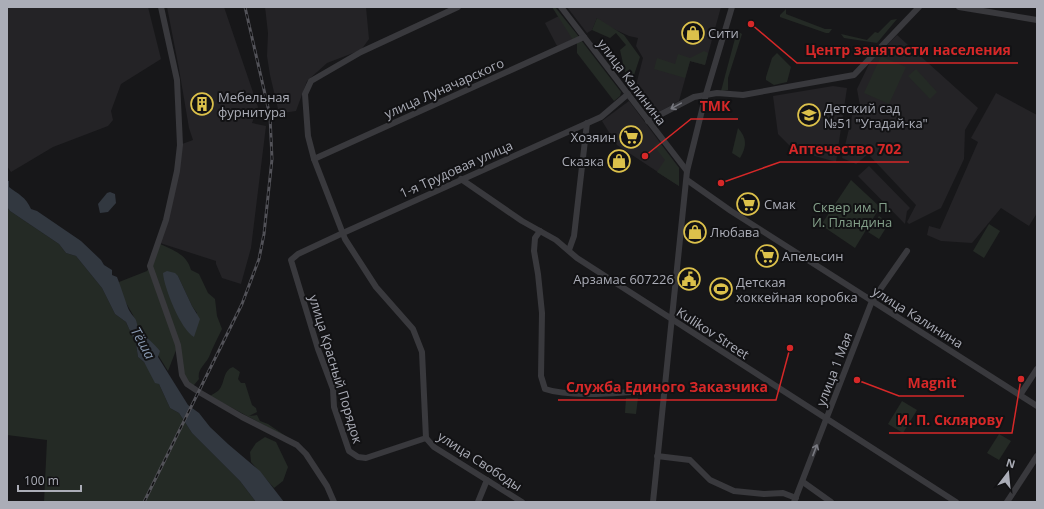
<svg xmlns="http://www.w3.org/2000/svg" width="1044" height="509" font-family="'Open Sans',sans-serif">
  <style>
    .built { fill: #242326 }
    .green { fill: #242a25; fill-rule: evenodd }
    .water { fill: #323840 }
    .lines { fill: none; stroke-linecap: round; stroke-linejoin: round }
    .minor { stroke: #39393d; stroke-width: 6 }
    .rail-casing { stroke: #525258; stroke-width: 3 }
    .rail { stroke: #121214; stroke-width: 1.5; stroke-dasharray: 4.5; stroke-linecap: butt }
    .oneway { stroke: #787980 }
    .labels { text-anchor: middle; stroke-width: 4; stroke-linejoin: round; paint-order: stroke }
    .poi-label { font-size: 13px; fill: #abadb7; stroke: #121214; text-anchor: start }
    .street-label { font-size: 13px; fill: #abadb7; stroke: #121214 }
    .park-label { font-size: 13px; fill: #84a08a; stroke: #121214 }
    .water-label { font-size: 14px; font-style: italic; fill: #8696ae; stroke: #121214 }
    .leader { fill: none; stroke: #d62828; stroke-width: 1.5 }
    .callout-dot { fill: #d62828; stroke: #121214; stroke-width: 1.5 }
    .callout-label { font-size: 14px; text-anchor: middle; font-weight: bold; fill: #d62828; stroke: #121214; stroke-width: 4; stroke-linejoin: round; paint-order: stroke }
  </style>
  <rect width="100%" height="100%" fill="#171719"/>
  <g class="built">
    <path d="M7 7H148L161 59 121 84 111 111 113 120 108 126 53 147 11 172 7 166Z"/>
    <path d="M167 7H224L258 107 252 123 266 126 251 248 241 284 222 278 216 264V261L160 243 182 144 193 140 189 128 179 69Z"/>
    <path d="M265 7H366L369 39 361 50 327 63 307 81 296 111 283 113 278 109 270 75 267 56 268 33Z"/>
    <path d="M567 7H721L705 65 690 61 679 101 655 114 635 89 643 58 636 46 638 38 629 36 603 24 597 18 592 30 587 33Z"/>
    <path d="M561 15 579 37 557 46 545 23Z"/>
    <path d="M897 35 978 108 965 130 964 159 941 208 909 224 907 222 916 205 868 154 856 164 842 158 853 112 860 106 857 89 870 62Z"/>
    <path d="M833 86 847 88 836 162 794 150 778 134 773 96Z"/>
    <path d="M996 93 1037 115V213L1029 226 1001 208 972 243 941 241 927 235 929 226 940 229 978 142 971 138Z"/>
    <path d="M629 101 679 168V186L617 145 602 121Z"/>
    <path d="M869 166 910 208 907 211 905 224 858 176Z"/>
  </g>
  <g class="green">
    <path d="M552 7H555L579 37 573 40Z"/>
    <path d="M786 9V14L825 29H832L829 33H826L780 17V15Z"/>
    <path d="M597 18 624 35 640 57 631 84 627 81 620 50 626 45 616 33 610 38 592 30Z"/>
    <path d="M897 19 877 43 844 38 841 34 867 40 875 32 878 33 891 20Z"/>
    <path d="M737 31 742 34 728 78V90L721 91Z"/>
    <path d="M581 40 621 92 620 96 614 101 577 53V42Z"/>
    <path d="M704 51 708 53 705 65 690 61 685 78 654 69 657 58 675 64 678 54 690 58Z"/>
    <path d="M777 53 791 67 787 82 774 85 766 80V77L772 58Z"/>
    <path d="M881 56 906 67 889 104 864 93Z"/>
    <path d="M916 69 937 92 930 99 908 76Z"/>
    <path d="M738 128C747 138 747 146 740 158L732 153Z"/>
    <path d="M659 142 679 168V186L657 172 665 160 654 146Z"/>
    <path d="M851 180 880 207 855 248 821 225Z"/>
    <path d="M7 207 10 211 59 244 66 253 76 256 102 288 115 314 126 322 136 344 138 357 144 362 159 384 170 408 179 413 192 433 240 481 256 502H44L47 440 7 435Z"/>
    <path d="M879 216 889 223 879 239 868 232Z"/>
    <path d="M989 224 1000 231 984 258 973 251Z"/>
    <path d="M160 244C174 250 187 255 191 270L199 274 208 293 215 299 217 316 222 329C217 339 213 347 209 357 205 365 197 369 199 379L194 385H191L185 376 152 268ZM178 276 192 306 197 313 186 329 169 291Z"/>
    <path d="M150 266 178 345 168 371 147 337 138 331C137 313 119 300 119 282L147 271Z"/>
    <path d="M233 367 240 372 238 379 241 383H245L252 405 256 408 257 412 249 416 257 415 260 421 268 424 290 439 210 396C213 394 217 392 219 390 225 383 223 370 233 367Z"/>
    <path d="M626 398H638L636 414 625 413Z"/>
    <path d="M902 401 917 410 903 433 888 424Z"/>
    <path d="M999 434 1011 441 999 460 987 453Z"/>
    <path d="M265 437 276 442 288 467 283 481 274 488 251 462 250 452 256 443Z"/>
  </g>
  <g class="water">
    <path d="M7 181H9V187C18 194 26 197 31 209L37 211 81 241 101 260 104 265 112 270V275L117 277C121 287 124 297 128 308 133 319 137 315 138 331 147 337 153 343 160 351L158 357 188 405 199 413 210 427 228 444 260 471 284 502H256L240 481 192 433 179 413 170 408 159 384 155 383 144 362 138 357 136 344 126 322 115 314 102 288 76 256 66 253 59 244 10 211 7 207Z"/>
    <path d="M110 192 115 194 116 203 108 212 100 213 98 204 107 193Z"/>
    <path d="M167 271 175 273 178 276 192 306 200 319 194 337C181 330 164 288 163 273Z"/>
  </g>
  <g class="lines">
    <g class="minor">
      <path d="M161 7 177 80 180 145 177 171 166 220 150 266 178 345 182 375 187 384 199 392 242 417 297 445 306 454 327 486 334 502"/>
      <path d="M561 7 687 171"/>
      <path d="M959 7 1037 20"/>
      <path d="M648 121 694 97 717 93 743 95 854 75 919 7"/>
      <path d="M314 159 584 37"/>
      <path d="M461 179 522 221 556 240 577 258 956 502"/>
      <path d="M687 180 731 211 1037 406"/>
      <path d="M540 231 535 238 534 251 538 274 542 313 541 376 545 389C574 399 631 391 664 390"/>
      <path d="M569 250 574 236 587 123"/>
      <path d="M1020 395 1037 369"/>
      <path d="M426 438 366 458 358 457 349 451 334 407 333 389 318 349 291 260 298 254 343 233 601 117 628 94"/>
      <path d="M426 438 422 352 413 329 376 287 345 239 314 159 308 136 305 94 311 81 361 52 458 7"/>
      <path d="M426 438 434 447 522 502"/>
      <path d="M657 456 690 460 710 480 734 491 764 494 783 493 796 498"/>
      <path d="M803 482 831 502"/>
      <path d="M478 502 487 480"/>
      <path d="M653 502 687 171 706 94 732 7"/>
      <path d="M794 502 872 301 907 251"/>
      <path d="M1007 502 1037 456"/>
    </g>
    <g class="rail-casing">
      <path id="rail" d="M144 502 242 304 259 259 264 234 272 159 270 116 245 7"/>
    </g>
    <use href="#rail" class="rail"/>
  </g>
  <defs><path id="oneway-shaft" d="M-6 0H5M1.5-3L5.5 0L1.5 3" fill="none" stroke-width="1.6" stroke-linecap="round" stroke-linejoin="round"/></defs>
  <g class="oneway">
    <use href="#oneway-shaft" transform="translate(676 106) rotate(151)"/>
    <use href="#oneway-shaft" transform="translate(815 450) rotate(-69)"/>
  </g>
  <defs>
    <g id="shop-ring" transform="scale(1.15)"><circle r="9.5" fill="#121214" stroke="#dcc14b" stroke-width="1.5"/><path d="M-5-2.5h2.3a2.7 3.5 0 0 1 5.4 0H5L5.5 6h-11ZM-1.5-2.5h3a1.5 2.3 0 0 0-3 0Z" fill="#dcc14b"/></g>
    <g id="building-ring" transform="scale(1.15)"><circle r="9.5" fill="#121214" stroke="#dcc14b" stroke-width="1.5"/><path d="M-4-6H4V6H1V3H-1V6H-4ZM-2.5-4.3h1.7v1.8h-1.7ZM.8-4.3h1.7v1.8H.8ZM-2.5-1h1.7V.8h-1.7ZM.8-1h1.7V.8H.8Z" fill="#dcc14b"/></g>
    <g id="school-ring" transform="scale(1.15)"><circle r="9.5" fill="#121214" stroke="#dcc14b" stroke-width="1.5"/><path d="M0-5L7-2L0 1L-7-2ZM-4 1L0 2.5L4 1V4Q0 6-4 4Z" fill="#dcc14b"/></g>
    <g id="supermarket-ring" transform="scale(1.15)"><circle r="9.5" fill="#121214" stroke="#dcc14b" stroke-width="1.5"/><path d="M-6-5.5h2.5l.6 2H6L4.5 2H-2.5L-4.4-4H-6ZM-1.5 3.2a1.3 1.3 0 1 0 .1 0ZM3 3.2a1.3 1.3 0 1 0 .1 0Z" fill="#dcc14b"/></g>
    <g id="civic-ring" transform="scale(1.15)"><circle r="9.5" fill="#121214" stroke="#dcc14b" stroke-width="1.5"/><path d="M-.6-6.5H3V-4.5H.6V-3L4-1V1h2V6H-6V1h2V-1L-.6-3ZM-1.2 2.5V6h2.4V2.5Z" fill="#dcc14b"/></g>
    <g id="stadium-ring" transform="scale(1.15)"><circle r="9.5" fill="#121214" stroke="#dcc14b" stroke-width="1.5"/><path d="M0-5a6.5 5 0 1 0 0 10a6.5 5 0 1 0 0-10ZM-3.5-1.8h7v3.6h-7Z" fill="#dcc14b"/></g>
  </defs>
  <g fill-rule="evenodd">
    <use href="#shop-ring" x="693" y="33"/>
    <use href="#building-ring" x="202" y="104"/>
    <use href="#school-ring" x="809" y="115"/>
    <use href="#supermarket-ring" x="631" y="137"/>
    <use href="#shop-ring" x="619" y="161"/>
    <use href="#supermarket-ring" x="748" y="204"/>
    <use href="#shop-ring" x="695" y="232"/>
    <use href="#supermarket-ring" x="767" y="256"/>
    <use href="#civic-ring" x="689" y="279"/>
    <use href="#stadium-ring" x="721" y="289"/>
  </g>
  <g class="labels">
    <g class="poi-label">
      <text x="708" y="38">Сити</text>
      <text x="218" y="102">Мебельная<tspan x="218" dy="15">фурнитура</tspan></text>
      <text x="824" y="113">Детский сад<tspan x="824" dy="15">№51 "Угадай-ка"</tspan></text>
      <text x="616" y="142" text-anchor="end">Хозяин</text>
      <text x="604" y="166" text-anchor="end">Сказка</text>
      <text x="764" y="209">Смак</text>
      <text x="710" y="237">Любава</text>
      <text x="782" y="261">Апельсин</text>
      <text x="674" y="284" text-anchor="end">Арзамас 607226</text>
      <text x="736" y="287">Детская<tspan x="736" dy="15">хоккейная коробка</tspan></text>
    </g>
    <g class="street-label">
      <text transform="translate(632 82) rotate(53)" y="5">улица Калинина</text>
      <text transform="translate(444 88) rotate(-24)" y="5">улица Луначарского</text>
      <text transform="translate(456 169) rotate(-24)" y="5">1-я Трудовая улица</text>
      <text transform="translate(918 317) rotate(32)" y="5">улица Калинина</text>
      <text transform="translate(713 333) rotate(33)" y="5">Kulikov Street</text>
      <text transform="translate(336 369) rotate(73)" y="5">улица Красный Порядок</text>
      <text transform="translate(834 369) rotate(-69)" y="5">улица 1 Мая</text>
      <text transform="translate(480 461) rotate(33)" y="5">улица Свободы</text>
    </g>
    <g class="park-label">
      <text x="852" y="212">Сквер им. П.<tspan x="852" dy="15">И. Пландина</tspan></text>
    </g>
    <g class="water-label">
      <text transform="translate(143 343) rotate(61)" y="5">Тёша</text>
    </g>
  </g>
  <path class="leader" d="M751 24L797 63H1018M645 156L691 119H738M721 183L780 162H909M857 380L899 396H964M790 348L776 400H558M1021 379L1012 433H889"/>
  <g class="callout-dot">
    <circle cx="751" cy="24" r="4"/>
    <circle cx="645" cy="156" r="4"/>
    <circle cx="721" cy="183" r="4"/>
    <circle cx="857" cy="380" r="4"/>
    <circle cx="790" cy="348" r="4"/>
    <circle cx="1021" cy="379" r="4"/>
  </g>
  <g class="callout-label">
    <text x="908" y="55">Центр занятости населения</text>
    <text x="715" y="111">ТМК</text>
    <text x="845" y="154">Аптечество 702</text>
    <text x="932" y="388">Magnit</text>
    <text x="667" y="392">Служба Единого Заказчика</text>
    <text x="950" y="425">И. П. Склярову</text>
  </g>
  <rect width="1044" height="509" fill="none" stroke="#abadb7" stroke-width="16"/>
  <g transform="translate(1008 473) rotate(16)" stroke="#121214" stroke-width="3" paint-order="stroke">
  <path d="M0-3L7 15L0 10L-7 15Z" fill="#abadb7"/>
  <text y="-6" font-size="11" font-weight="bold" text-anchor="middle" fill="#abadb7">N</text>
  </g>
  <path d="M18 485v6h63v-6" fill="none" stroke="#abadb7" stroke-width="2"/>
  <text x="24" y="485" font-size="12" fill="#abadb7" stroke="#121214" stroke-width="3" paint-order="stroke">100 m</text>
</svg>
